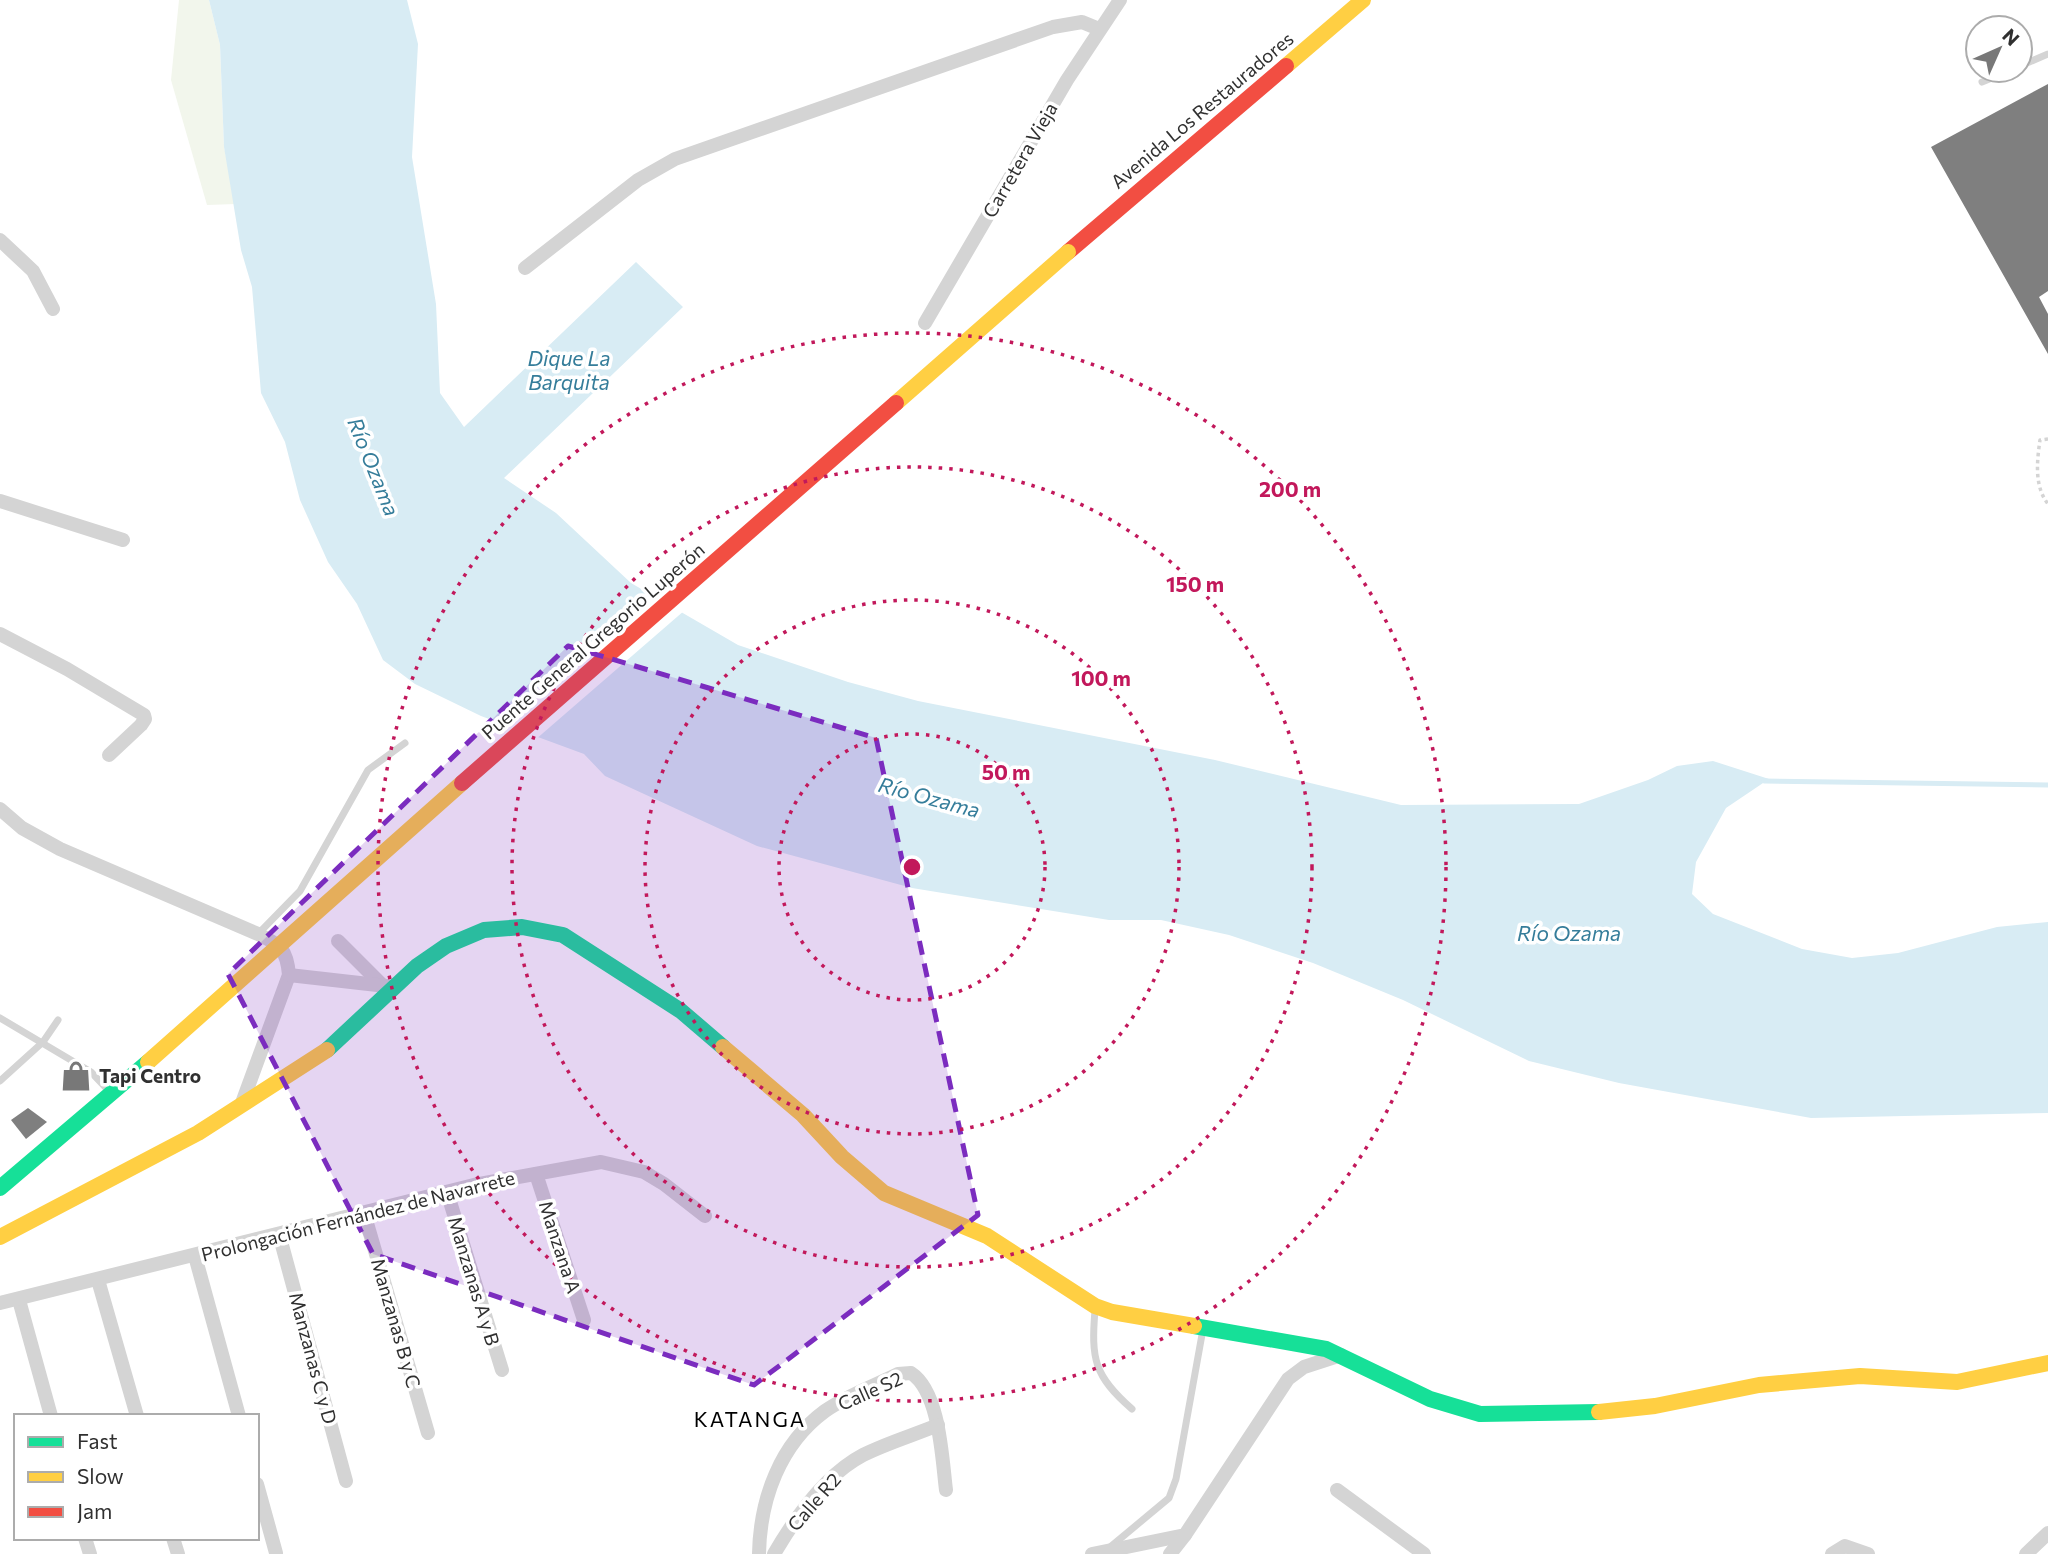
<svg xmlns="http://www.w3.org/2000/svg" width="2048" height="1554" font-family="Commissioner,sans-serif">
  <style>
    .green { fill: #f2f6ec }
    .water { fill: #d8ecf4 }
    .pier { fill: #fff }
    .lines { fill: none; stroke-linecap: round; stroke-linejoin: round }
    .stream { stroke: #d8ecf4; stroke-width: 5 }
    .building { fill: #7f7f7f }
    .path { stroke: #d4d4d4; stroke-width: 3.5; stroke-dasharray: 3.5 3.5; stroke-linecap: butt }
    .lane { stroke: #d4d4d4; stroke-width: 7 }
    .street { stroke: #d4d4d4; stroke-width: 14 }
    .fast { stroke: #16e098; stroke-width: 16 }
    .slow { stroke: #ffcf43; stroke-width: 16 }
    .jam { stroke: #f24e42; stroke-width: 16 }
    .slow-bridge { stroke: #ffcf43; stroke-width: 16 }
    .jam-bridge { stroke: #f24e42; stroke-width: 16 }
    .marked { fill: #7b2cbf; fill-opacity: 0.2; stroke: #7b2cbf; stroke-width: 5; stroke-dasharray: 14 9; stroke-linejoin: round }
    .ring { fill: none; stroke: #c2185b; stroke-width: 3.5; stroke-dasharray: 3.5 7 }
    .labels { text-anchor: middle; stroke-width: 7; stroke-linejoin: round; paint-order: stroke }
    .street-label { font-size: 19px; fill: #303030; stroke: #fff }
    .poi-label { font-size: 19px; font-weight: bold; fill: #303030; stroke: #fff; text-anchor: start }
    .water-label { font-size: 21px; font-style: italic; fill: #357d9a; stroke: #fff }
    .neighbourhood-label { font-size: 21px; letter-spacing: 2px; fill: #000; stroke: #fff }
    .centre { fill: #c2185b; stroke: #fff; stroke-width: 3.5 }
    .ring-label { font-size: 21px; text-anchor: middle; font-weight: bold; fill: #c2185b; stroke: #fff; stroke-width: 7; stroke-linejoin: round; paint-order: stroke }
  </style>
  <rect width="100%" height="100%" fill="#fff"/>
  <path class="green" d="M179 0H209L220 45 224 147 236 204 207 205 171 80Z"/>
  <path class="water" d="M209 0H407L418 44 412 157 436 304 440 393 464 427 636 262 683 307 504 478 556 513 631 583 738 645 848 682 918 701 1215 760 1401 805 1579 804 1648 780 1677 766 1713 761 1769 779 1726 808 1696 862 1692 894 1713 914 1802 949 1852 958 1898 953 1997 927 2048 922V1113L1811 1118 1619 1083 1529 1061 1403 1000 1313 963 1229 935 1161 920H1109L912 888 757 846 605 776 584 754 481 716 415 684 383 660 357 604 328 562 300 500 285 442 261 393 252 287 241 250 224 147 220 45Z"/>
  <path class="pier" d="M650 590 685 610 535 740 496 725Z"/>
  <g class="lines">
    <path class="stream" d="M1764 781 2048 785"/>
  </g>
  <g class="building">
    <path d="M2048 84V291L2039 297 2048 314V354L1931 147Z"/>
    <path d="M28 1108 47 1122 26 1139 11 1120Z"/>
  </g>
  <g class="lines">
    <path class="path" d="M2048 439 2040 440C2037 461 2034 486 2048 504"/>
    <g class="lane">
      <path d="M2020 66 2048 54"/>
      <path d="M1982 82 2011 70"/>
      <path d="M258 934 300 891 368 770 405 743"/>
      <path d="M0 1018 91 1072 109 1091"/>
      <path d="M0 1081 43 1042 58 1020"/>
      <path d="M1095 1310C1091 1359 1094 1376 1132 1409"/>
      <path d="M1109 1548 1169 1498 1176 1479 1203 1329"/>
    </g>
    <g class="street">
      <path d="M0 240 33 271 53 309"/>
      <path d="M525 268 638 180 675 159 1053 27 1082 22 1099 29"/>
      <path d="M925 323 1067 80 1120 0"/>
      <path d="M0 501 123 540"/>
      <path d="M0 634 67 669 144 715 145 719 141 725 109 755"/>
      <path d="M0 809 22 828 60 849 258 934C281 945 287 950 289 975L242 1103"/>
      <path d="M338 941 381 984"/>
      <path d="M289 975 395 987"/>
      <path d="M536 1174 584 1320"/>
      <path d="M447 1192 502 1370"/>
      <path d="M364 1213 428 1433"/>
      <path d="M279 1234 346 1481"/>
      <path d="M195 1256 239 1416"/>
      <path d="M98 1280 137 1416"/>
      <path d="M19 1300 51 1416"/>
      <path d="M0 1303 474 1185 601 1162 644 1172 664 1184 705 1216"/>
      <path d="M257 1484 276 1553"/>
      <path d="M1337 1490 1424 1554"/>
      <path d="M85 1538 90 1554"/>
      <path d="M173 1538 178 1554"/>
      <path d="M759 1554C760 1499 780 1444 825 1411 846 1396 874 1386 898 1374L911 1373C940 1392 942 1459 946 1490"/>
      <path d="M774 1554C795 1518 825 1475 863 1455 887 1443 914 1435 938 1425"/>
      <path d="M1092 1554 1185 1535 1288 1379 1304 1367 1341 1355"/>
      <path d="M1170 1554 1185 1535"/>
      <path d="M1832 1554 1845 1546 1868 1554"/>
      <path d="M2026 1554 2048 1533"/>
    </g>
    <g class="fast">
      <path d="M327 1050 417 966 446 946 484 930 522 927 563 935 681 1011 723 1047"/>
      <path d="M0 1188 148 1062"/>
      <path d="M1194 1326 1326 1349 1430 1399 1480 1414 1599 1412"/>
    </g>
    <g class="slow">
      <path d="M1286 66 1363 0"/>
      <path d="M723 1047 803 1115 842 1157 884 1193 987 1236 1095 1306 1112 1312 1194 1326"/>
      <path d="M0 1237 198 1133 327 1050"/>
      <path d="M1599 1412 1655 1406 1759 1385 1860 1376 1957 1382 2048 1363"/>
    </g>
    <path class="jam" d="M1068 252 1286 66"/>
    <g class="slow-bridge">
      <path d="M896 403 1068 252"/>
      <path d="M148 1062 462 783"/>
    </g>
    <path class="jam-bridge" d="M462 783 896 403"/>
  </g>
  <path class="marked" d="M568 646 876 738 978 1215 754 1385 373 1254 228 974Z"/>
  <g class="ring">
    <circle cx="912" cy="867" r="133"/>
    <circle cx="912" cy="867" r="267"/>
    <circle cx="912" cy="867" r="400"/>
    <circle cx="912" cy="867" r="534"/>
  </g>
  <defs>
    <g id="shop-bare" transform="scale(2.415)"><path d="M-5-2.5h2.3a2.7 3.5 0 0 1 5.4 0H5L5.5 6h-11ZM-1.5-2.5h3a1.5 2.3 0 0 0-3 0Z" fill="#787878" stroke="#fff" stroke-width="2.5" paint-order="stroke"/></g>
  </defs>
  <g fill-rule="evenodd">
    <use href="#shop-bare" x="76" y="1076"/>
  </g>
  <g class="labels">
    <g class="street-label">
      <text transform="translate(1202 110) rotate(-40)" y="7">Avenida Los Restauradores</text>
      <text transform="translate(1020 160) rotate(-60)" y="7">Carretera Vieja</text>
      <text transform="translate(593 641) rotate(-41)" y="7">Puente General Gregorio Luperón</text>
      <text transform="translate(358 1216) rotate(-14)" y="7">Prolongación Fernández de Navarrete</text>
      <text transform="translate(560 1247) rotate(72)" y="7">Manzana A</text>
      <text transform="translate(474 1281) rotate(73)" y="7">Manzanas A y B</text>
      <text transform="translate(396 1323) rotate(74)" y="7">Manzanas B y C</text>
      <text transform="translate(313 1358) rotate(75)" y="7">Manzanas C y D</text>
      <text transform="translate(870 1391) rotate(-24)" y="7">Calle S2</text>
      <text transform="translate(814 1502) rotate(-49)" y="7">Calle R2</text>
    </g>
    <g class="poi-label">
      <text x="99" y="1083">Tapi Centro</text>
    </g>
    <g class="water-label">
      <text x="569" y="366">Dique La<tspan x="569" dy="24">Barquita</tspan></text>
      <text transform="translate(373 467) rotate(68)" y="7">Río Ozama</text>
      <text transform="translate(929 798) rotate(15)" y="7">Río Ozama</text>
      <text x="1569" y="941">Río Ozama</text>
    </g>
    <g class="neighbourhood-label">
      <text x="750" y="1427">KATANGA</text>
    </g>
  </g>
  <circle cx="912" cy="867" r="10" class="centre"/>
  <g class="ring-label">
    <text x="1290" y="497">200 m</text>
    <text x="1195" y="592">150 m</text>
    <text x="1101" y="686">100 m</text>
    <text x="1006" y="780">50 m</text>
  </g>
  <rect x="14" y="1414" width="245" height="126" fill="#ffffff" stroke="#acacac" stroke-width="2"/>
  <rect x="28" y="1437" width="35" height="10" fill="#16e098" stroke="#acacac" stroke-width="2"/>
  <text x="77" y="1449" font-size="21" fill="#303030">Fast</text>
  <rect x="28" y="1472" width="35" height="10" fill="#ffcf43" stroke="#acacac" stroke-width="2"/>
  <text x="77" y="1484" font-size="21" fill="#303030">Slow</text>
  <rect x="28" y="1507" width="35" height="10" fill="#f24e42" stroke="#acacac" stroke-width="2"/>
  <text x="77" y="1519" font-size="21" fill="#303030">Jam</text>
  <g transform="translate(1999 49) rotate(45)"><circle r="33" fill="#ffffff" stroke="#acacac" stroke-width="2"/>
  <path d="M0-5L12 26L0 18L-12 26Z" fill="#787878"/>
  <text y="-10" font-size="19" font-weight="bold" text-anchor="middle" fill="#303030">N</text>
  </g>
</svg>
